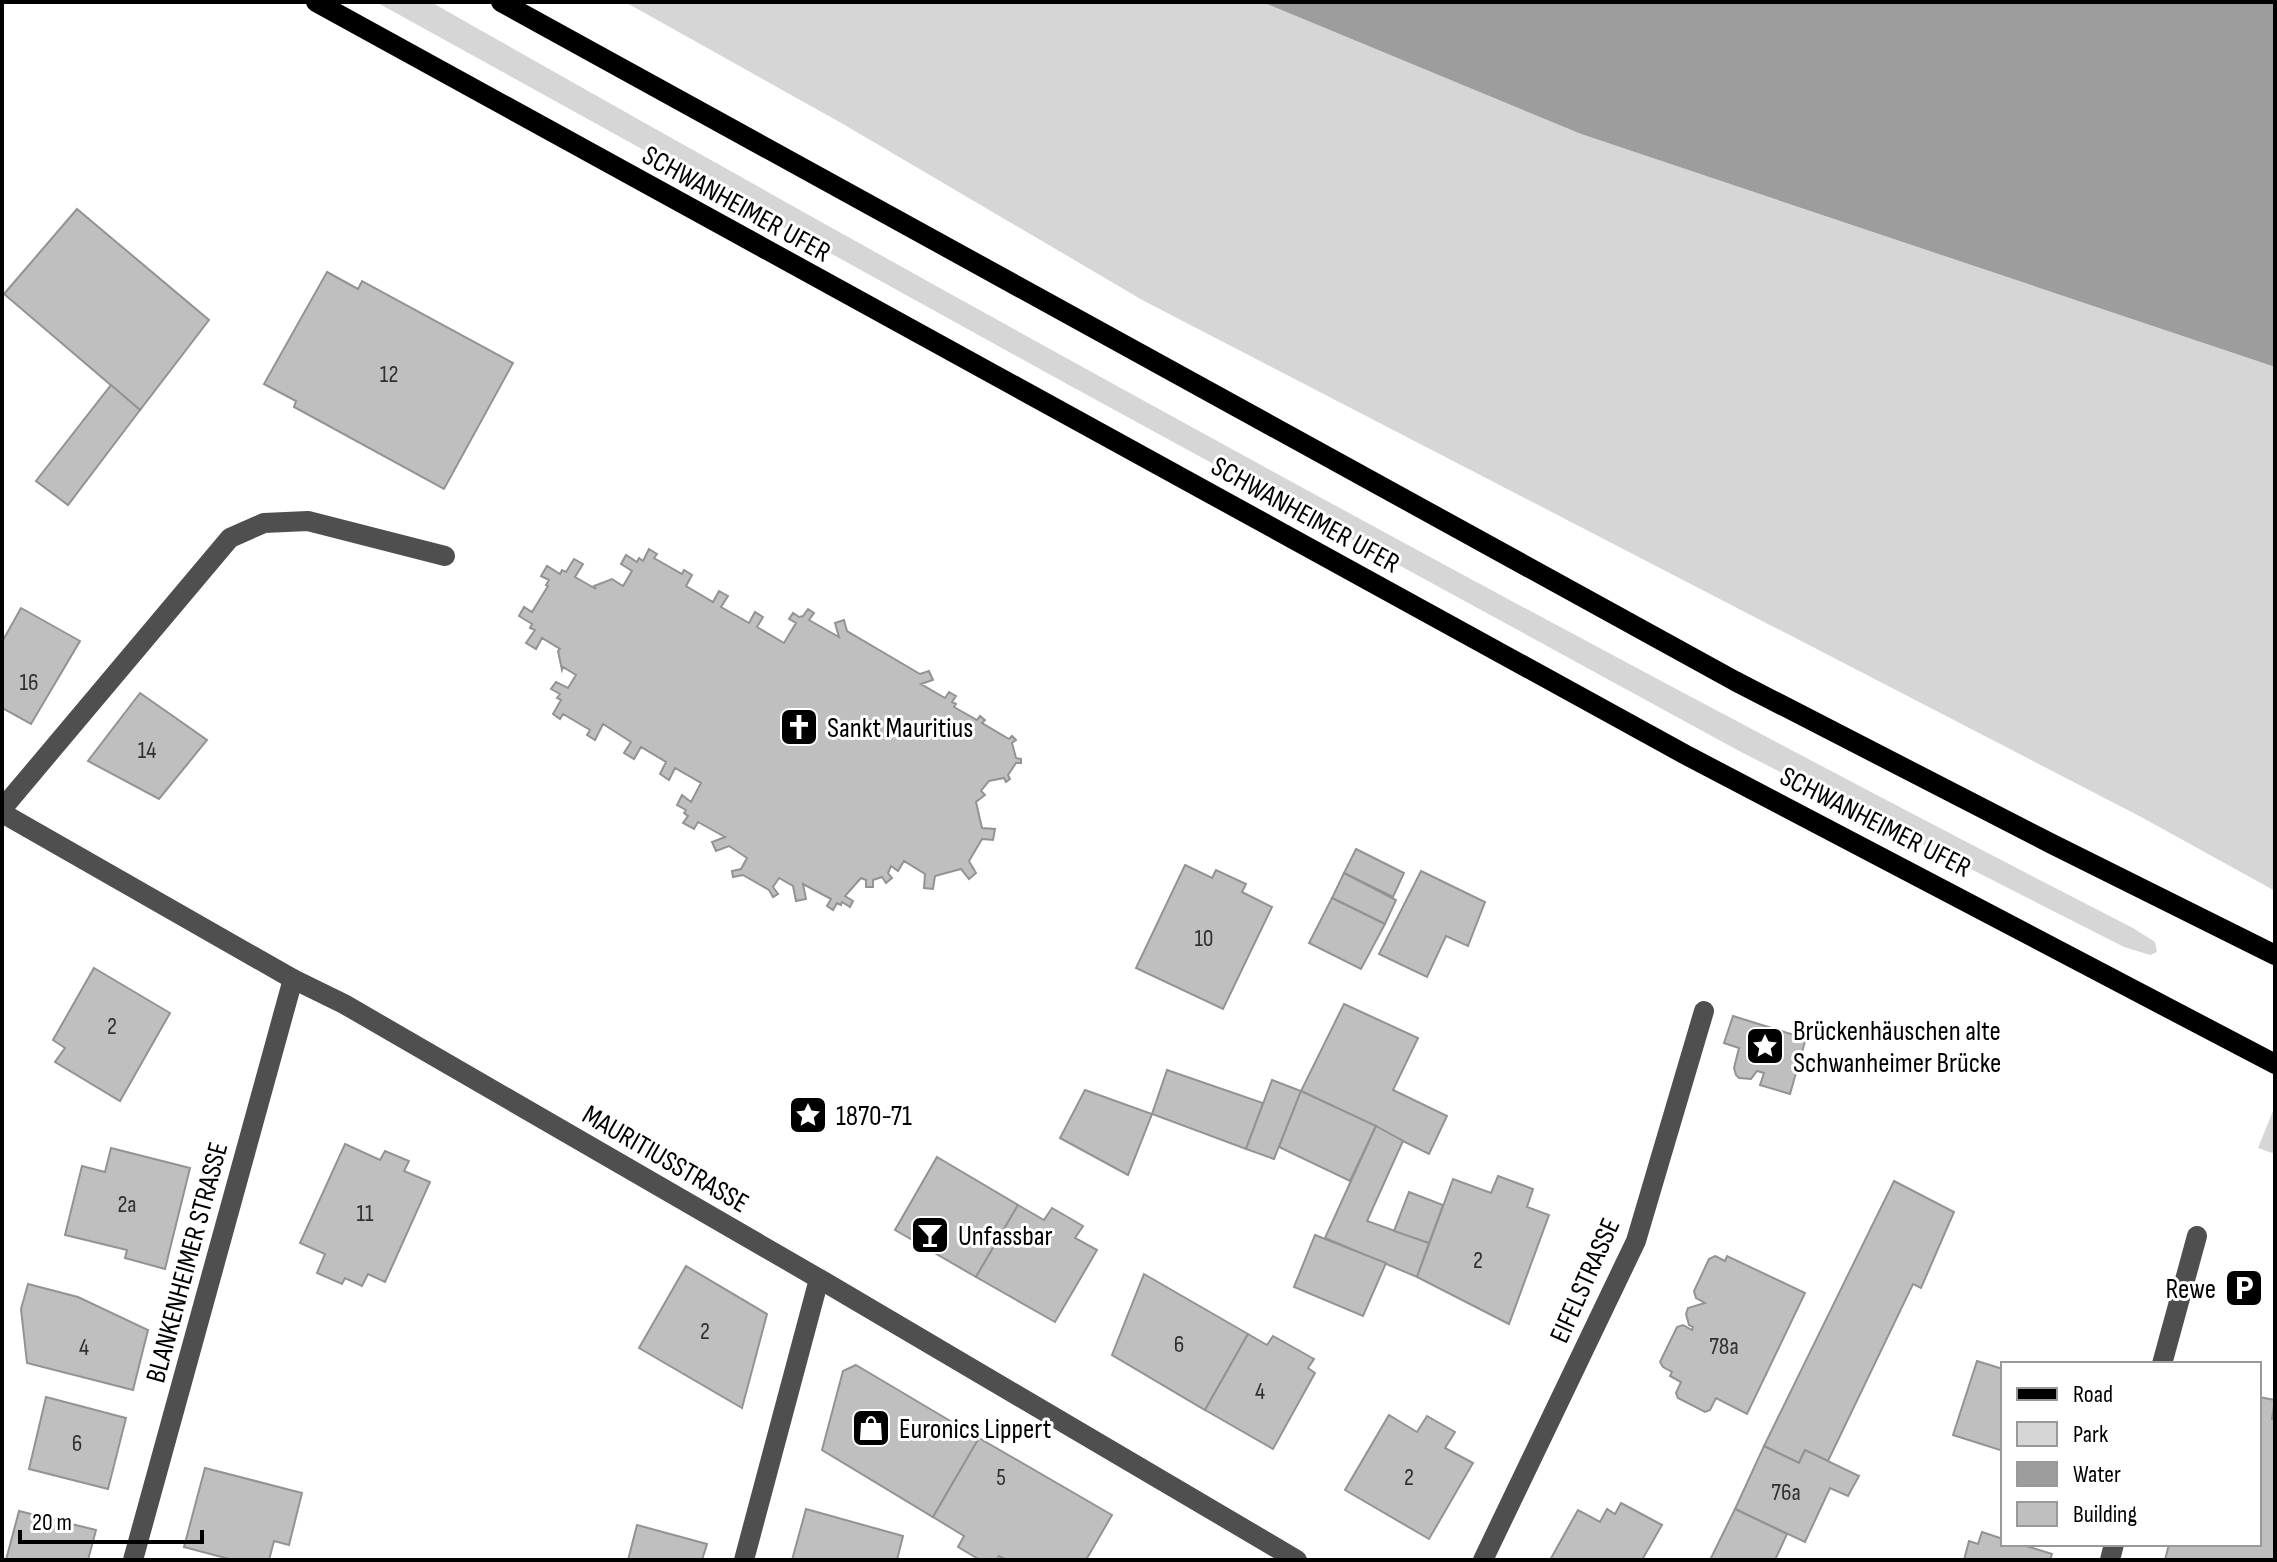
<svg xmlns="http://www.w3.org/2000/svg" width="2277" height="1562" font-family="'Sofia Sans Condensed',sans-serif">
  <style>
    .green { fill: #d6d6d6 }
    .water { fill: #9d9d9d }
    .building { fill: #bfbfbf; stroke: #939393; stroke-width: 2 }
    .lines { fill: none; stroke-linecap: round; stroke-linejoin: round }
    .minor { stroke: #4f4f4f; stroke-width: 20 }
    .major { stroke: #000; stroke-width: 20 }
    .labels { text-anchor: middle; stroke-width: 6; stroke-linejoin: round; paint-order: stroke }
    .number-label { font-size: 24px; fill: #303030 }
    .street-label { font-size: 28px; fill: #000; stroke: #fff }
    .poi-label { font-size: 28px; fill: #000; stroke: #fff; text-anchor: start }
  </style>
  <rect width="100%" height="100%" fill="#fff"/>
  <g class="green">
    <path d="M376 2H431C993 321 1559 633 2133 928L2155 942 2157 952 2150 955 2124 947 1741 752 1067 384Z"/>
    <path d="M625 2H1262L1581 134 2275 367V891L2143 818 1144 301 843 124Z"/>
    <path d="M2275 1106V1154L2258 1148Z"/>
  </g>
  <path class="water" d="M1262 2H2275V367L1581 134Z"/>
  <g class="building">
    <path d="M77 209 209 320 140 410 4 294Z"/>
    <path d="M327 272 358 289 362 281 513 363 444 489 294 407 296 401 264 384Z"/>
    <path d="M111 385 140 410 68 505 36 481Z"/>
    <path d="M649 549 657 554 654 558 682 574 684 570 692 575 686 586 713 602 719 591 728 596 721 607 749 623 755 612 763 617 757 627 784 643 796 623 789 619 793 613 799 617 803 616 808 609 814 613 809 620 839 637 835 623 844 620 847 631 920 674 929 671 933 680 921 684 945 698 949 692 956 696 952 702 956 704 954 707 977 720 980 716 985 720 982 723 1009 739 1012 736 1016 740 1012 743 1016 758 1021 759V763H1016L1008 775 1010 779 1006 782 1004 778 989 781 981 791 985 795 976 802 982 828 995 829 993 840 982 839 969 861 976 873 969 879 961 869 935 876 933 889 924 888 925 874 904 861 898 871 891 866 888 873 892 878 886 883 882 877 873 880V887H866V880L861 878 845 896 853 901 850 907 842 902 841 905 837 903 833 910 827 906 831 899 803 884 806 899 796 901 793 886 779 878 773 887 778 894 773 897 769 890 743 875 733 877 732 871 741 869 747 858 729 846 716 851 712 842 725 837 698 822 694 829 683 823 688 816 684 813 686 810 677 805 682 795 691 802 701 783 675 768 669 780 660 774 666 762 641 747 634 759 624 753 631 742 603 724 595 740 587 735 590 730 563 714 560 719 553 714 561 700 557 698 560 694 551 689 556 682 568 688 576 675 563 667 562 670 558 651 560 649 542 638 536 649 526 643 535 630 530 628 532 624 519 616 524 607 532 612 548 586 546 585 549 580 541 576 547 566 560 574 562 570 566 572 574 559 583 564 575 577 596 589 594 586 612 579 623 586 632 571 621 564 626 555 637 562 639 558 643 561Z"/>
    <path d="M21 608 80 641 31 724 2 708V642Z"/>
    <path d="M140 693 207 740 159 799 88 761Z"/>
    <path d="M1356 849 1404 873 1393 897 1344 873Z"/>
    <path d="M1185 865 1212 878 1216 870 1246 884 1242 892 1272 907 1223 1009 1136 968Z"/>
    <path d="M1421 871 1485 902 1468 946 1446 936 1427 977 1379 954Z"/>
    <path d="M1344 873 1396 900 1385 924 1332 898Z"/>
    <path d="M1332 898 1385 924 1361 969 1309 943Z"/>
    <path d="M94 968 170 1013 120 1101 55 1062 65 1048 53 1040Z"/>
    <path d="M1344 1004 1418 1038 1393 1090 1447 1116 1429 1154 1301 1091Z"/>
    <path d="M1733 1016 1794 1035 1796 1027 1808 1031 1790 1094 1760 1085 1764 1073 1757 1071 1751 1079 1739 1078 1736 1075 1734 1068 1739 1048 1724 1043Z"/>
    <path d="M1167 1070 1263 1103 1246 1149 1152 1114Z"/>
    <path d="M1272 1080 1301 1091 1274 1159 1246 1149Z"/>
    <path d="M1085 1090 1152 1114 1128 1175 1060 1138Z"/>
    <path d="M1301 1091 1376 1126 1350 1181 1279 1147Z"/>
    <path d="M1376 1126 1403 1141 1367 1221 1429 1243 1417 1277 1325 1238Z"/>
    <path d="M345 1144 380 1160 385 1151 409 1161 404 1171 430 1182 385 1282 368 1274 362 1286 345 1278 342 1284 317 1273 325 1254 300 1243Z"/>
    <path d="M111 1148 190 1168 165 1269 125 1258 127 1250 65 1235 82 1166 105 1172Z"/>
    <path d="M937 1157 1018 1205 976 1277 895 1230Z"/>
    <path d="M1498 1176 1533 1189 1527 1207 1549 1215 1509 1324 1417 1277 1453 1179 1491 1193Z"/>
    <path d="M1894 1181 1954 1212 1921 1288 1913 1284 1828 1461 1805 1450 1799 1463 1764 1446Z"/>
    <path d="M1409 1192 1443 1205 1429 1243 1394 1231Z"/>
    <path d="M1018 1205 1044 1220 1052 1208 1083 1226 1075 1238 1097 1250 1055 1322 976 1277Z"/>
    <path d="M1315 1235 1386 1263 1363 1316 1294 1287Z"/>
    <path d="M1715 1256 1725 1261 1727 1256 1805 1293 1747 1414 1716 1398 1710 1410 1705 1412 1678 1398 1676 1393 1681 1382 1670 1376 1672 1372 1663 1367 1660 1362 1677 1327 1683 1325 1692 1330 1693 1327 1689 1325 1686 1314 1688 1308 1705 1303 1696 1298 1694 1291 1709 1259Z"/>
    <path d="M686 1266 767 1314 742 1408 639 1348Z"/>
    <path d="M1144 1274 1248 1334 1205 1410 1112 1355Z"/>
    <path d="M28 1284 78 1297 148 1330 133 1390 27 1363 21 1309Z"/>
    <path d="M1248 1334 1267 1345 1273 1336 1314 1359 1308 1368 1315 1373 1273 1449 1205 1410Z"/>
    <path d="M1977 1361 2003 1369V1451L1953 1435Z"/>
    <path d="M856 1365 979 1438 933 1517 822 1450 843 1371Z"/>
    <path d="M46 1397 126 1418 108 1489 29 1469Z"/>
    <path d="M2259 1397 2275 1400 2272 1419H2275V1560H2165L2169 1544H2259Z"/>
    <path d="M1389 1415 1417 1432 1427 1416 1455 1432 1445 1448 1473 1463 1429 1539 1345 1490Z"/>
    <path d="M979 1438 1112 1515 1086 1560H1007L999 1556 997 1560H980L958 1547 964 1536 933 1517Z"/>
    <path d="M1764 1446 1799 1463 1805 1450 1859 1476 1848 1496 1830 1488 1805 1542 1735 1509Z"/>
    <path d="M205 1468 302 1493 289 1545 274 1541 269 1560H233L184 1547Z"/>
    <path d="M1621 1503 1662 1525 1642 1560H1550L1578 1510 1600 1522 1607 1509 1615 1514Z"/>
    <path d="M806 1509 903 1536 897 1560H792Z"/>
    <path d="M1735 1509 1787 1534 1775 1560H1710Z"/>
    <path d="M19 1511 96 1530 88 1560H6Z"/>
    <path d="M637 1525 707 1544 702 1560H628Z"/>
    <path d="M1982 1532 2003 1539V1544H2020L2052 1554 2050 1560H1964L1969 1541 1978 1544Z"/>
  </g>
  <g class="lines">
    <g class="minor">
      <path d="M2 809 230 538 264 523 308 521 445 556"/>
      <path d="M2 813 293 979 344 1004 823 1281 1297 1560"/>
      <path d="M2162 1364 2197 1236"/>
      <path d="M133 1560 293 979"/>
      <path d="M744 1560 819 1279"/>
      <path d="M1483 1560 1636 1241 1704 1011"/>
      <path d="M2110 1560 2114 1544"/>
    </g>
    <g class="major">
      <path d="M316 2 1686 755 2275 1064"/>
      <path d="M501 2 1735 681 2052 844 2275 955"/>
    </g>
  </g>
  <defs>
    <g id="church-square" transform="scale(2)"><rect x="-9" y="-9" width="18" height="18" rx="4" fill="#000" stroke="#fff"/><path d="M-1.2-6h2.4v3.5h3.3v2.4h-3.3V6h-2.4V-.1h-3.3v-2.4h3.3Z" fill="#fff"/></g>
    <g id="sight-square" transform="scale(2)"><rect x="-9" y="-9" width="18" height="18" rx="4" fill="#000" stroke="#fff"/><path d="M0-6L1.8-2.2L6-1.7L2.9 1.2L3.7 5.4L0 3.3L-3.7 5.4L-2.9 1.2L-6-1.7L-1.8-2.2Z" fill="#fff"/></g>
    <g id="bar-square" transform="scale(2)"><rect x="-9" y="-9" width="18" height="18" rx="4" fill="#000" stroke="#fff"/><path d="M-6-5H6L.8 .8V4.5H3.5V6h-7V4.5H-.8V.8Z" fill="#fff"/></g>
    <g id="parking-square" transform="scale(2)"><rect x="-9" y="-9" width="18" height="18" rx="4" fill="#000" stroke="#fff"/><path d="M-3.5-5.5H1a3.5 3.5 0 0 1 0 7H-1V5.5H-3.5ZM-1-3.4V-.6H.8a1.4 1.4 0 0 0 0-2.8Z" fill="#fff"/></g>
    <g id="shop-square" transform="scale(2)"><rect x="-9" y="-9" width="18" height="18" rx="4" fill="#000" stroke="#fff"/><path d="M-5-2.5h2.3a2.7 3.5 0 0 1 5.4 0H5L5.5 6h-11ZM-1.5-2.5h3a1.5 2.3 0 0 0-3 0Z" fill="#fff"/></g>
  </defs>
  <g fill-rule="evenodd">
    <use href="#church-square" x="799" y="727"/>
    <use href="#sight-square" x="1765" y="1046"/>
    <use href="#sight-square" x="808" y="1115"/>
    <use href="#bar-square" x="930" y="1235"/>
    <use href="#parking-square" x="2244" y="1288"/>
    <use href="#shop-square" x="871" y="1428"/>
  </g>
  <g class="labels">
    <g class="number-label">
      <text x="389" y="382">12</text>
      <text x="29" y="690">16</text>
      <text x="147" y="758">14</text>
      <text x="1204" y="946">10</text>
      <text x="112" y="1034">2</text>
      <text x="127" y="1212">2a</text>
      <text x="365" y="1221">11</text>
      <text x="1478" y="1268">2</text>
      <text x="705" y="1339">2</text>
      <text x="1179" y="1352">6</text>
      <text x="1724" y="1354">78a</text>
      <text x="84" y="1355">4</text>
      <text x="1260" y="1399">4</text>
      <text x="77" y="1451">6</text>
      <text x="1001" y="1485">5</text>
      <text x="1409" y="1485">2</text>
      <text x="1786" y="1500">76a</text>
    </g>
    <g class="street-label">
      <text transform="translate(737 203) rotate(29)" y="10">SCHWANHEIMER UFER</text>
      <text transform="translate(1306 514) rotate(29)" y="10">SCHWANHEIMER UFER</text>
      <text transform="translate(1876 821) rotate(27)" y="10">SCHWANHEIMER UFER</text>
      <text transform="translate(666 1158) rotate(30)" y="10">MAURITIUSSTRASSE</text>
      <text transform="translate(186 1262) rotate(-75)" y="10">BLANKENHEIMER STRASSE</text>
      <text transform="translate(1584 1280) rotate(-66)" y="10">EIFELSTRASSE</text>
    </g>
    <g class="poi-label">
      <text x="827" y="737">Sankt Mauritius</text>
      <text x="1793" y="1040">Brückenhäuschen alte<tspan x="1793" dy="32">Schwanheimer Brücke</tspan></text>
      <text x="836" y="1125">1870-71</text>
      <text x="958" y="1245">Unfassbar</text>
      <text x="2216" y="1298" text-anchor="end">Rewe</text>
      <text x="899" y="1438">Euronics Lippert</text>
    </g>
  </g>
  <rect width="2277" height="1562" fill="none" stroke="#000000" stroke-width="8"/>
  <rect x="2001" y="1362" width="260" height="184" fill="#ffffff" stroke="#999999" stroke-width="2"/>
  <rect x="2017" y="1388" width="40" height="12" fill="#000000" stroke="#999999" stroke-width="2"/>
  <text x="2073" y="1402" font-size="24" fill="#000000">Road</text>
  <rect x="2017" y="1422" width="40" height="24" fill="#d6d6d6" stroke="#999999" stroke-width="2"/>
  <text x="2073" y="1442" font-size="24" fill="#000000">Park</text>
  <rect x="2017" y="1462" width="40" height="24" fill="#9d9d9d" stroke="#999999" stroke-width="2"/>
  <text x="2073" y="1482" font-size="24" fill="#000000">Water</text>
  <rect x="2017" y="1502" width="40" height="24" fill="#bfbfbf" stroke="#999999" stroke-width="2"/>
  <text x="2073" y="1522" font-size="24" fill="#000000">Building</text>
  <path d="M20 1530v12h182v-12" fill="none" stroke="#000000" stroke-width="4"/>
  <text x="32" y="1530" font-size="24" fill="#000000" stroke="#ffffff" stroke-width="6" paint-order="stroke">20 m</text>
</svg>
